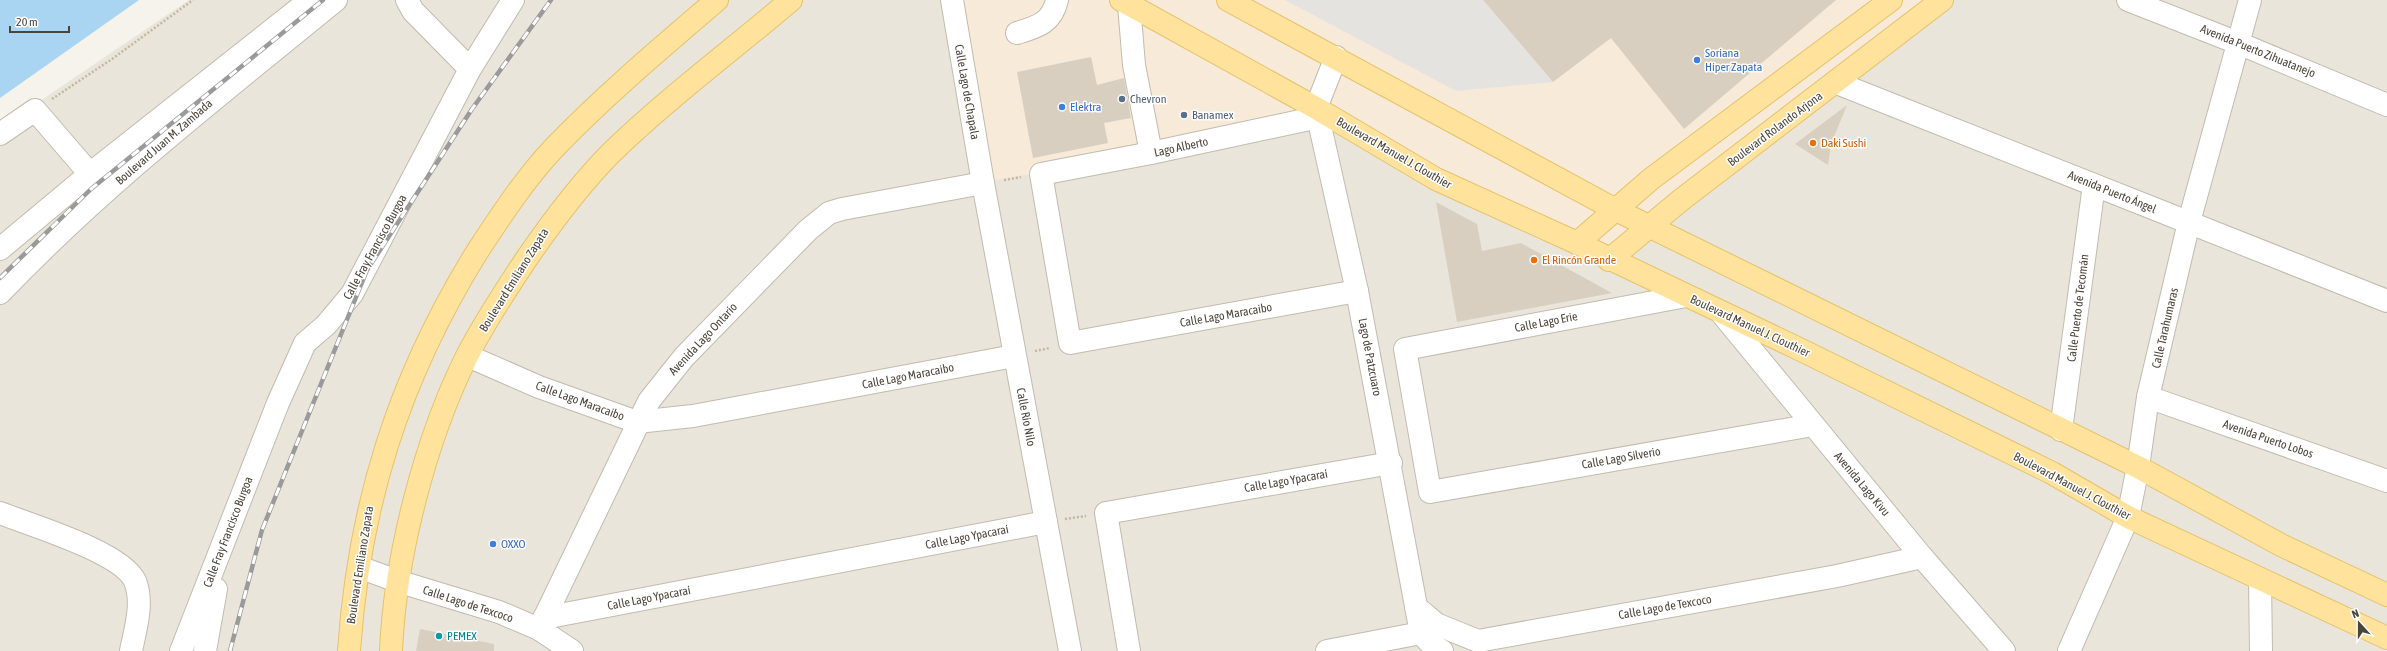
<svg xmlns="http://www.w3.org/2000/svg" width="2387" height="651" font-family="'Asap Condensed',sans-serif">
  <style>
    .residential { fill: #eae5da }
    .commercial { fill: #f7ead8 }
    .parking { fill: #e5e3e0 }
    .water { fill: #a9d4f2 }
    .building { fill: #d8cfc1 }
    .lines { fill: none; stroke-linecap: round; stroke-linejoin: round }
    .minor-casing { stroke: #c2bbae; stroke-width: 24 }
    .major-casing { stroke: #e6c16a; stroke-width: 24 }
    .path { stroke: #c4b79f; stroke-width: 2.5; stroke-dasharray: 2 2; stroke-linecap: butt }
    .minor { stroke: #fff; stroke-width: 22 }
    .major { stroke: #ffe39c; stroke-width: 22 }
    .rail-casing { stroke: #9a9a9a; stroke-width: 4.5 }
    .rail { stroke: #fff; stroke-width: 3; stroke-dasharray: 9; stroke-linecap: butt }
    .shop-dot { fill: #3f7fe0; stroke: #fff; stroke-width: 1.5 }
    .service-dot { fill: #5c6f8a; stroke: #fff; stroke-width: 1.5 }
    .food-dot { fill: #e8710a; stroke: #fff; stroke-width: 1.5 }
    .culture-dot { fill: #0f9aa8; stroke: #fff; stroke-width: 1.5 }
    .labels { text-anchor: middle; stroke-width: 3; stroke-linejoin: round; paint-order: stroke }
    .street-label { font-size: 12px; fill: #4b4439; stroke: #fff }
    .shop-label { font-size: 12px; fill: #366cbe; stroke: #fff; text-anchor: start }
    .service-label { font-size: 12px; fill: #4e5e75; stroke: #fff; text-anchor: start }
    .food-label { font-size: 12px; fill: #c56008; stroke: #fff; text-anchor: start }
    .culture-label { font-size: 12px; fill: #0d838f; stroke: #fff; text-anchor: start }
  </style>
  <rect width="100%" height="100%" fill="#f6f3ec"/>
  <path class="residential" d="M189 0H2387V651H0V128Z"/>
  <path class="commercial" d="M952 0H1927L1609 260 1330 116 983 183Z"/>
  <path class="parking" d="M1285 0H1483L1553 82 1456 91Z"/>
  <path class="water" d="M0 0H139L0 98Z"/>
  <g class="building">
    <path d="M1483 0H1836L1684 129 1611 38 1553 82Z"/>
    <path d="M1091 57 1097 85 1124 78 1131 118 1104 123 1108 143 1033 158 1017 72Z"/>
    <path d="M1847 105 1831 144 1828 165 1795 144Z"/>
    <path d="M1436 202 1477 224 1482 251 1521 243 1612 293 1457 322Z"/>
    <path d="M420 629 494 644V651H416Z"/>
  </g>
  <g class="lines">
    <g class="minor-casing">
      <g id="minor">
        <path d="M407 0 413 11 470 69"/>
        <path d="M952 0 983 183 1070 651"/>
        <path d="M2128 0 2238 43 2387 105"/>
        <path d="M1129 5 1134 65 1151 153"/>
        <path d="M1017 33C1037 27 1052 23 1057 0"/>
        <path d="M1336 57 1316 108 1357 291 1421 633 1431 644 1442 651"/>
        <path d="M1837 83 2387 301"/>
        <path d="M1319 117 1151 153 1041 174 1070 343 1357 291"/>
        <path d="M0 134 35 110 90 174"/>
        <path d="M0 249 90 174 310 0"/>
        <path d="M0 293C103 185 221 94 336 0"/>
        <path d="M1686 296 1405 349 1430 492 1813 425"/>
        <path d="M1723 315 1922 557 2004 651"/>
        <path d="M468 356 539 387 637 422 693 416 1014 356"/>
        <path d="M2148 397 2387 481"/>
        <path d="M2061 430 2094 185"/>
        <path d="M0 513C30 525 122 552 135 581 144 603 135 630 131 651"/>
        <path d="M359 567 397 581 499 612 539 629 572 651"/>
        <path d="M2260 579 2261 651"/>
        <path d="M1416 607 1436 624 1478 641 1837 576 1922 557"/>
        <path d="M544 618 1046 522"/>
        <path d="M539 629 649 401 684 357 808 230 829 213 842 209 983 183"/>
        <path d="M181 651 278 403 305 343 326 325 352 294 470 69 513 0"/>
        <path d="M205 651 216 589"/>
        <path d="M1129 651 1106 513 1391 463"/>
        <path d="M1327 651 1421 633"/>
        <path d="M2069 651 2128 517 2138 467 2148 397 2189 222 2250 0"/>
      </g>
    </g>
    <g class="major-casing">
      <g id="major">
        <path d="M1121 0 1316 108 1436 179 1577 243 1797 348 2052 473 2128 517 2387 638"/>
        <path d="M1228 0 1614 209 2138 467 2281 545 2387 595"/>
        <path d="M1577 243 1651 179 1891 0"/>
        <path d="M1609 260 1681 200 1942 0"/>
        <path d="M349 651C359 504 399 378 477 252 500 217 524 180 553 149 604 96 661 48 717 0"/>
        <path d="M391 651C395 557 425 440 467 356 484 323 505 291 525 261 551 223 579 185 612 152 668 98 731 51 791 0"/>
      </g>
    </g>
    <g class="path">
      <path d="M52 99 112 59 193 0"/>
      <path d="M1004 180 1021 177"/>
      <path d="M1035 351 1050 348"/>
      <path d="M1065 519 1086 516"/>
    </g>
    <use href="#minor" class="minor"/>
    <use href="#major" class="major"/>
    <g class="rail-casing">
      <g id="rail">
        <path d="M0 278 91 189 323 0"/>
        <path d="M230 651 262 530 367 270 472 109 551 0"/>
      </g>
    </g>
    <use href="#rail" class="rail"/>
  </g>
  <g class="shop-dot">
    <circle cx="1697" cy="60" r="4"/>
    <circle cx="1062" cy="107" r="4"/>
    <circle cx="493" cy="544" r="4"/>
  </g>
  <g class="service-dot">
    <circle cx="1122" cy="99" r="4"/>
    <circle cx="1184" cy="115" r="4"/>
  </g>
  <g class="food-dot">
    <circle cx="1813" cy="143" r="4"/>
    <circle cx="1534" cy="260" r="4"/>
  </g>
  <circle class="culture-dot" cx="439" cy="636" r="4"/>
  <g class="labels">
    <g class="street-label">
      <text transform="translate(2258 51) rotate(22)" y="4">Avenida Puerto Zihuatanejo</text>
      <text transform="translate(967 92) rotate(80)" y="4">Calle Lago de Chapala</text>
      <text transform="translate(1775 129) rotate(-37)" y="4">Boulevard Rolando Arjona</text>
      <text transform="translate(164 142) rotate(-41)" y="4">Boulevard Juan M. Zambada</text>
      <text transform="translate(1181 147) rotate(-12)" y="4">Lago Alberto</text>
      <text transform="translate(1394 153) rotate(30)" y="4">Boulevard Manuel J. Clouthier</text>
      <text transform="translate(2112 192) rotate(22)" y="4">Avenida Puerto Ángel</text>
      <text transform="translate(375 247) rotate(-61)" y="4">Calle Fray Francisco Burgoa</text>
      <text transform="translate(514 280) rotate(-58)" y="4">Boulevard Emiliano Zapata</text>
      <text transform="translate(2078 308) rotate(-83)" y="4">Calle Puerto de Tecomán</text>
      <text transform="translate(1226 315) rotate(-10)" y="4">Calle Lago Maracaibo</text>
      <text transform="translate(1546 322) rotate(-11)" y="4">Calle Lago Erie</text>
      <text transform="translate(1750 326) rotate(25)" y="4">Boulevard Manuel J. Clouthier</text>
      <text transform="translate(2165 328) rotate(-77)" y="4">Calle Tarahumaras</text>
      <text transform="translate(703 339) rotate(-47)" y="4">Avenida Lago Ontario</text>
      <text transform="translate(1370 357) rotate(79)" y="4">Lago de Patzcuaro</text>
      <text transform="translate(908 376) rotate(-11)" y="4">Calle Lago Maracaibo</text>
      <text transform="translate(580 401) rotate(20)" y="4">Calle Lago Maracaibo</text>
      <text transform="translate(1026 417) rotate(79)" y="4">Calle Río Nilo</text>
      <text transform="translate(2268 439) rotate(19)" y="4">Avenida Puerto Lobos</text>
      <text transform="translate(1621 458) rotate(-10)" y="4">Calle Lago Silverio</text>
      <text transform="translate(1286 481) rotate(-10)" y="4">Calle Lago Ypacaraí</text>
      <text transform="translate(1862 484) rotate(50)" y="4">Avenida Lago Kivu</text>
      <text transform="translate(2072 486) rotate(28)" y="4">Boulevard Manuel J. Clouthier</text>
      <text transform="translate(228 532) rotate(-69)" y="4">Calle Fray Francisco Burgoa</text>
      <text transform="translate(967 537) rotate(-11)" y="4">Calle Lago Ypacaraí</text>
      <text transform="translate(360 565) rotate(-81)" y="4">Boulevard Emiliano Zapata</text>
      <text transform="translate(649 598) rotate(-11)" y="4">Calle Lago Ypacaraí</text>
      <text transform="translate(468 604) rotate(18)" y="4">Calle Lago de Texcoco</text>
      <text transform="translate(1665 607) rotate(-10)" y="4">Calle Lago de Texcoco</text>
    </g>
    <g class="shop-label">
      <text x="1705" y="57">Soriana<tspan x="1705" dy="14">Híper Zapata</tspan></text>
      <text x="1070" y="111">Elektra</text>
      <text x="501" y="548">OXXO</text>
    </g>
    <g class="service-label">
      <text x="1130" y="103">Chevron</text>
      <text x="1192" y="119">Banamex</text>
    </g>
    <g class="food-label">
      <text x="1821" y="147">Daki Sushi</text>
      <text x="1542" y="264">El Rincón Grande</text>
    </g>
    <g class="culture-label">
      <text x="447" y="640">PEMEX</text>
    </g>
  </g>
  <g transform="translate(2359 623) rotate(339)" stroke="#ffffff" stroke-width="3" paint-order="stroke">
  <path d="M0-3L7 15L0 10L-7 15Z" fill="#4b4439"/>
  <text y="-6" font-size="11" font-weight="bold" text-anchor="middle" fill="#4b4439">N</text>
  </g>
  <path d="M10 26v6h59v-6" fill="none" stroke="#4b4439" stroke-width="2"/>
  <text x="16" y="26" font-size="12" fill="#4b4439" stroke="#ffffff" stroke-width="3" paint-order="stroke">20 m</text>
</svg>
